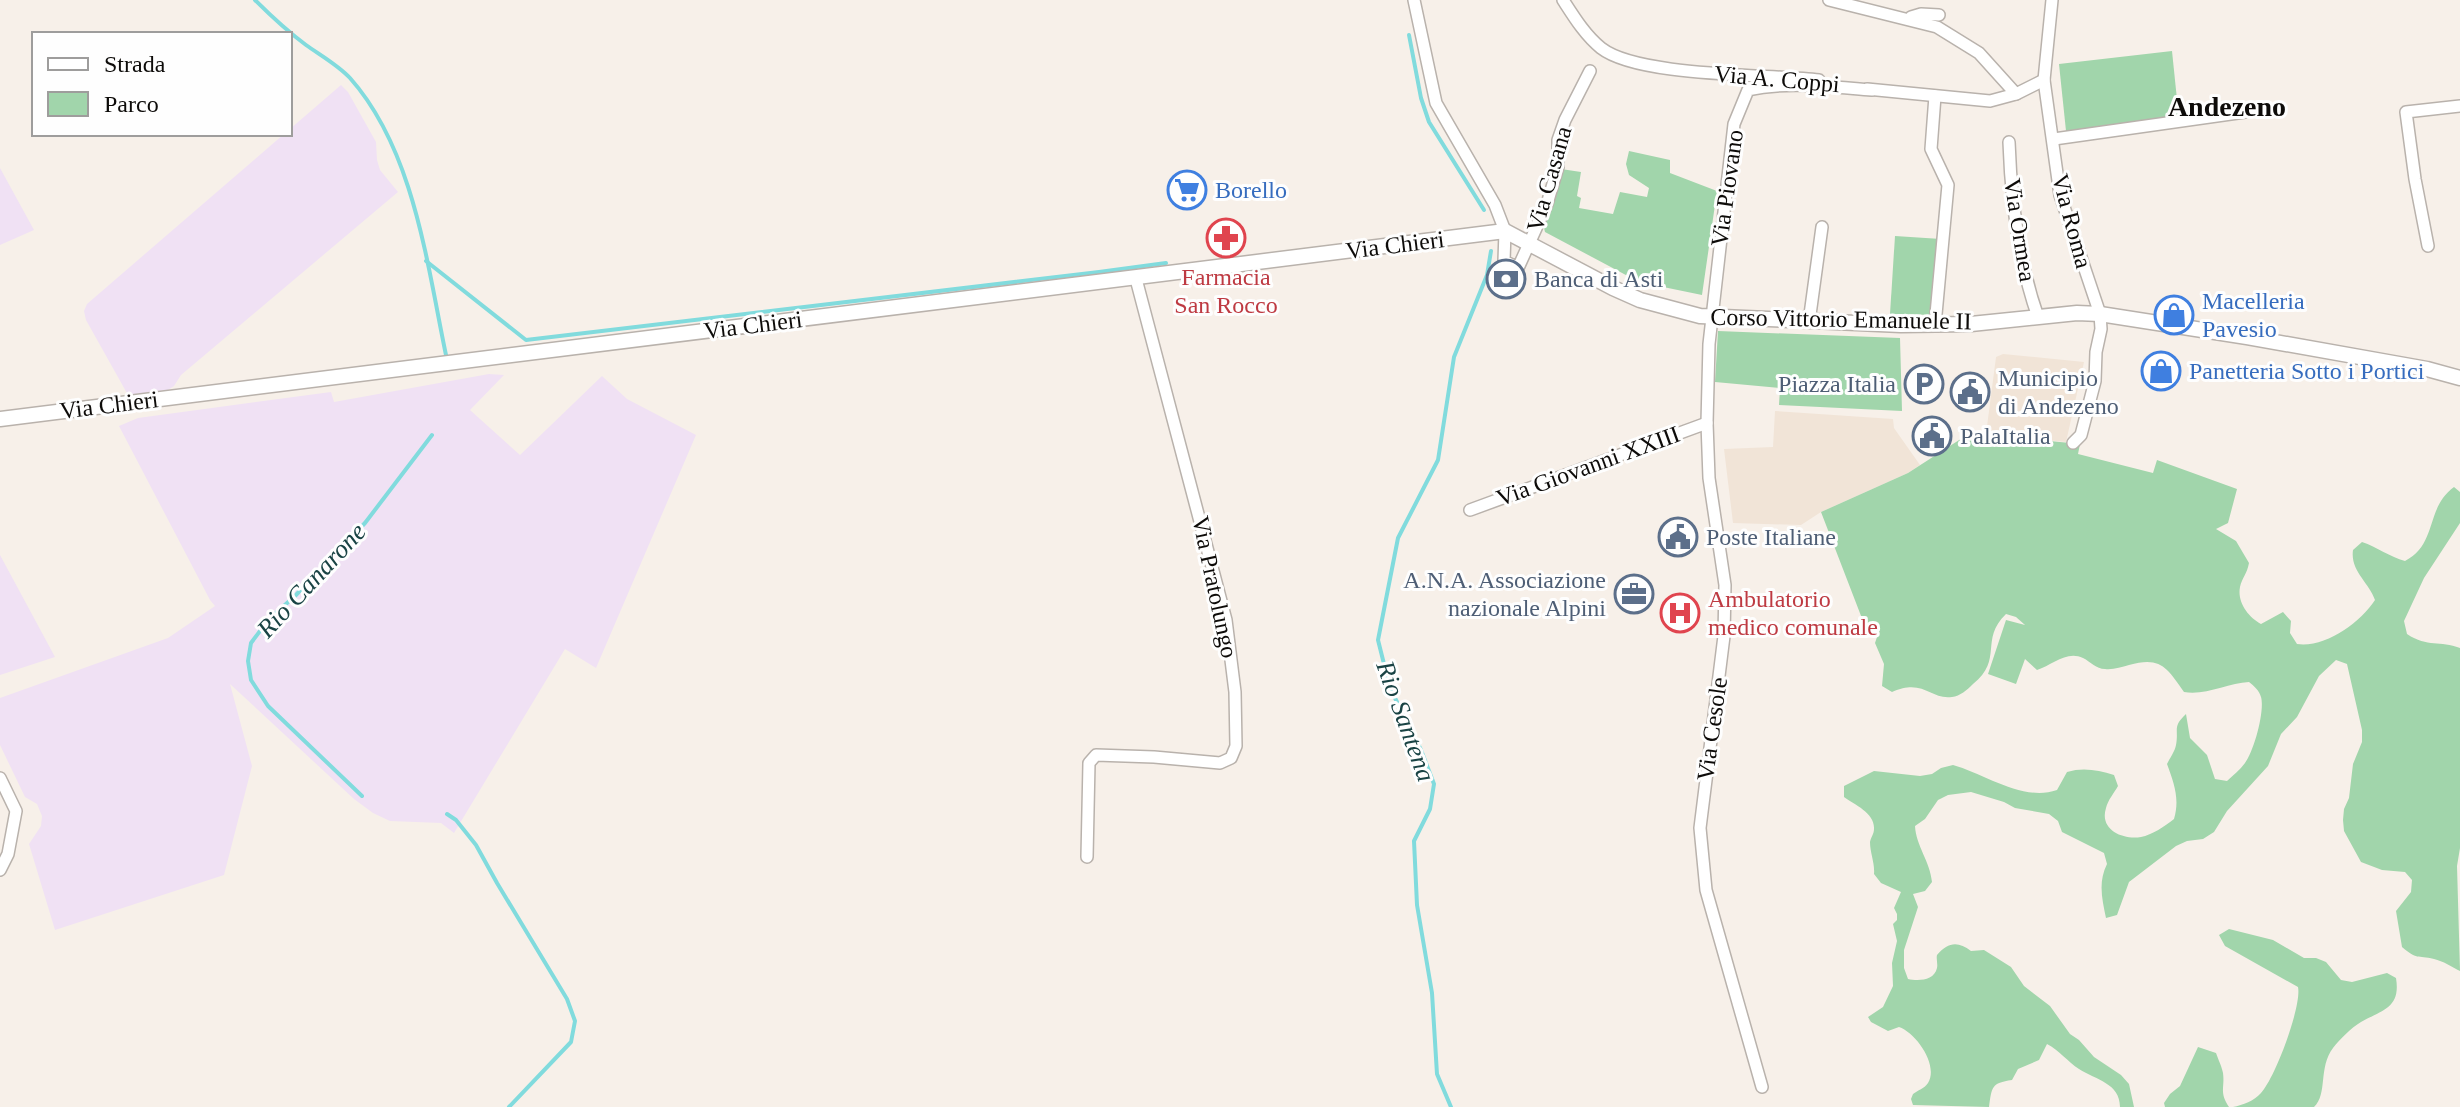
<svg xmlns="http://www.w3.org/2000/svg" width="2460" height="1107" font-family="Georgia,serif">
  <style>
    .industrial { fill: #f0e1f4 }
    .built { fill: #f1e4d7 }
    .green { fill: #a1d5ab }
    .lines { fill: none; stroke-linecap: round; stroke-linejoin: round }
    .stream { stroke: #81dbdd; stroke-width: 4 }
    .street-casing { stroke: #b9b2ac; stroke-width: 14 }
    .secondary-casing { stroke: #b9b2ac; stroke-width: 17 }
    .street { stroke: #fff; stroke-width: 11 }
    .secondary { stroke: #fff; stroke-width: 14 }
    .labels { text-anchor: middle; stroke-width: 6; stroke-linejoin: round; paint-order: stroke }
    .street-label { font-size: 24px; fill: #0d0b09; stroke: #fefefe }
    .shop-label { font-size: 24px; fill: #366cbe; stroke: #fefefe; text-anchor: start }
    .health-label { font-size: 24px; fill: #be3a42; stroke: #fefefe }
    .service-label { font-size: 24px; fill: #4e5e75; stroke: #fefefe; text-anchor: start }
    .water-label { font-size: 26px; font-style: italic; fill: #194344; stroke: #fefefe }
    .quarter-label { font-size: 28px; font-weight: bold; fill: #0d0b09; stroke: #fefefe }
  </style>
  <rect width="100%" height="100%" fill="#f7f0e9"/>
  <g class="industrial">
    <path d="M341 85 348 92 376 142 377 160 380 170 398 192 181 375 174 386 168 390 128 395 86 320 84 311 87 304 284 134H290V129Z"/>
    <path d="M0 168 34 230 0 245Z"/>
    <path d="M489 374 504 375 470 410 520 455 602 376 627 399 696 435 596 668 565 649 454 833 441 823 390 821 373 813 354 799 230 684 252 766 224 875 55 930 29 844 41 826 42 816 37 804 25 797 0 745V698L168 638 215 606 210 600 119 426 138 418 331 392 334 402Z"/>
    <path d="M0 555 55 657 0 675Z"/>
  </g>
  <g class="built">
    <path d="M2003 354 2084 362 2066 442 1986 434 1996 357Z"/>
    <path d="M1775 411 1893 419 1894 428 1920 465 1908 473 1821 512 1801 525 1733 523 1724 449 1773 447Z"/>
  </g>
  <g class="green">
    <path d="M2172 51 2179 119 2066 131 2059 64Z"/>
    <path d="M1629 151 1670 160V173L1717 191 1702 295 1639 282 1545 232 1543 224 1561 169 1581 172 1577 196 1581 198 1579 208 1613 214 1620 192 1647 197 1649 188 1629 175 1626 164Z"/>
    <path d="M1895 236 1941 239 1934 315 1890 314Z"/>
    <path d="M1718 331 1900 338 1902 411 1779 405 1780 388 1715 382Z"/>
    <path d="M1970 433 2080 444 2078 454 2153 473 2157 460 2237 489 2228 523 2216 529 2236 541 2249 563C2247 574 2242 578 2240 587 2237 602 2248 617 2261 624L2283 612 2291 621 2290 633 2297 644C2325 648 2360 623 2375 600 2369 582 2350 571 2353 550L2362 542C2377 547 2390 557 2405 561 2438 544 2425 508 2454 487L2460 492V523L2424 578 2404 621 2407 634C2428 648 2440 640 2460 648V848L2457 866 2460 971C2452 967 2443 961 2434 959 2417 955 2417 960 2402 947L2396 911 2411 892 2412 880 2405 872 2382 870 2361 862 2344 831 2343 820 2344 809 2349 798 2353 764 2362 742V730L2347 664 2336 660 2319 676 2297 717 2281 734 2268 766 2227 811 2214 832 2203 839 2187 841 2176 846 2129 882 2117 915 2106 918C2102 899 2098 882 2107 864L2104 853 2062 832 2058 821 2049 814 2015 808 2004 802 1971 792 1948 795 1938 800 1925 819 1915 826C1916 846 1930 861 1932 882L1925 891 1913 894 1918 907 1904 950V968L1908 979C1918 981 1934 981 1937 968 1938 964 1936 959 1937 955 1948 942 1958 941 1971 951L1984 950 2011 967 2024 986 2050 1006 2070 1034 2079 1040 2094 1057 2121 1075 2129 1084 2134 1107H2120C2120 1083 2096 1080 2079 1069 2068 1062 2059 1050 2047 1044L2039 1060 2018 1069 2012 1080C1991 1083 1992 1087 1989 1107L1913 1105 1911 1099 1913 1094C1918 1090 1924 1089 1928 1083 1939 1065 1916 1033 1899 1027L1888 1031 1871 1022 1868 1017 1883 1007 1893 986 1892 963 1897 941 1893 924 1897 920V914L1894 908 1901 892 1881 883 1874 874C1875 863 1870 853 1870 842 1871 837 1874 834 1874 829 1875 813 1855 805 1844 797V786L1874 771 1920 776 1932 774 1941 768 1953 765C1985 774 2023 802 2057 790L2067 772C2083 767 2098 770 2114 775L2118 786C2114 793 2108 800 2106 808 2099 830 2123 840 2141 837 2152 835 2165 826 2174 819 2180 799 2174 783 2167 764 2170 758 2175 751 2176 745 2179 729 2172 727 2186 714L2190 738 2207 755 2215 779 2227 781C2233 775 2240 770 2245 763 2254 751 2265 711 2261 697 2259 690 2254 686 2249 682 2228 683 2205 696 2184 692 2167 668 2161 656 2129 665 2121 667 2113 670 2105 669 2096 669 2091 662 2083 658 2067 650 2052 665 2037 670L2025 659 2016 684 1988 674 2006 620 2025 625 2016 617 2006 614C1979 640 2004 659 1973 684 1967 690 1960 696 1952 697 1930 700 1924 678 1892 692L1882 686 1884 664 1875 643 1878 634H1868L1821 512 1908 473Z"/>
    <path d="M2229 929 2273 940 2304 958H2316L2326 962 2341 980 2352 982 2387 973 2396 978C2401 1008 2382 1010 2361 1022 2351 1028 2340 1039 2333 1048 2318 1068 2328 1094 2314 1107H2233C2243 1105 2254 1101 2261 1093 2275 1078 2302 1006 2298 987L2225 946 2219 935Z"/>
    <path d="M2198 1047 2216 1053C2218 1059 2222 1067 2223 1073 2225 1088 2219 1092 2229 1107H2165L2164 1103 2170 1094 2180 1086Z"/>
  </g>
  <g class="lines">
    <g class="stream">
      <path d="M255 0C271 16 287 31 306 45 320 55 338 65 350 78 414 150 427 264 446 355"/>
      <path d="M1409 35 1421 98 1429 122 1484 210"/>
      <path d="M426 261 526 340 1099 272 1166 263"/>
      <path d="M362 796 268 706 251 680 248 661 251 643 269 619 295 596 365 523 432 435"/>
      <path d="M447 814 456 820 476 845 497 883 567 999 575 1021 571 1042 509 1107"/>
      <path d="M1451 1107 1437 1074 1432 993 1417 905 1414 841 1430 809 1434 784 1421 750 1390 688 1378 640 1398 538 1438 460 1454 357 1487 275 1491 251"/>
    </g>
    <g class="street-casing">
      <g id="street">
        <path d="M1414 0 1436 103 1495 205 1505 231 1504 261 1518 268 1547 204 1558 167V140L1565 120 1590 71"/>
        <path d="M1563 0C1574 17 1585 35 1601 48 1638 77 1768 74 1819 80"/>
        <path d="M1829 0 1937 27 1979 53 2016 94"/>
        <path d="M2052 0 2044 80 2060 195 2100 314 2101 329 2096 352 2095 381 2081 435 2073 443"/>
        <path d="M1911 17 1921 14 1939 15"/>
        <path d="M1867 89 1990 101 2016 94 2044 80"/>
        <path d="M1935 96 1931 149 1948 185 1935 325"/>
        <path d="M2054 139 2245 112"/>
        <path d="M2009 142C2011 202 2018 260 2038 317"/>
        <path d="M2428 246 2415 179 2406 112 2460 106"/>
        <path d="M1809 322 1822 227"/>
        <path d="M1470 510 1707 423"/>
        <path d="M0 778 16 811 8 854 0 870"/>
        <path d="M1087 857 1089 763 1096 755 1154 757 1220 763 1231 758 1236 746 1235 692 1226 620 1136 279"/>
        <path d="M1762 1087 1706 890 1700 828 1724 636 1725 585 1709 478 1707 423 1709 344 1734 124 1748 90C1787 81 1832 87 1872 90"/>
      </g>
    </g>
    <g class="secondary-casing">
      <path id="secondary" d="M0 419 1505 231 1613 288 1640 300 1700 316 1901 325 1971 324 2077 313 2100 314 2247 337 2427 369 2460 378"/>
    </g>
    <use href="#street" class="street"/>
    <use href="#secondary" class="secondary"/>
  </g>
  <defs>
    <g id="supermarket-ring" transform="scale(2)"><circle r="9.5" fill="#fefefe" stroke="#3f7fe0" stroke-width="1.5"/><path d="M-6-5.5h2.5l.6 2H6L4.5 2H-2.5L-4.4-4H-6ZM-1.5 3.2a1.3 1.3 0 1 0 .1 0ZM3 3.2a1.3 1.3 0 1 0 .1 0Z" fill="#3f7fe0"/></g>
    <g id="pharmacy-ring" transform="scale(2)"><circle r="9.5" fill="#fefefe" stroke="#e0444e" stroke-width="1.5"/><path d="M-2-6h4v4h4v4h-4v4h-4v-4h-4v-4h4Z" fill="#e0444e"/></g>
    <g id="bank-ring" transform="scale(2)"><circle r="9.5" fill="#fefefe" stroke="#5c6f8a" stroke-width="1.5"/><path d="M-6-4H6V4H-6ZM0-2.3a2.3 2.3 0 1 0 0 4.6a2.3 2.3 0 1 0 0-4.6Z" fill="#5c6f8a"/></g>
    <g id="shop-ring" transform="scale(2)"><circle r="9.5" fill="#fefefe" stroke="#3f7fe0" stroke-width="1.5"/><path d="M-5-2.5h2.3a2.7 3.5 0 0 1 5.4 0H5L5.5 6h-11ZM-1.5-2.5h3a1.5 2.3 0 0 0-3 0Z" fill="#3f7fe0"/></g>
    <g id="parking-ring" transform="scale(2)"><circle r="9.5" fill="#fefefe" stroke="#5c6f8a" stroke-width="1.5"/><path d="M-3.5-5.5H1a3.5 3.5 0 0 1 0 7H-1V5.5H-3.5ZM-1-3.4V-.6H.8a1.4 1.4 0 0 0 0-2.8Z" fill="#5c6f8a"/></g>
    <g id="civic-ring" transform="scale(2)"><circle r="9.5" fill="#fefefe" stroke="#5c6f8a" stroke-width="1.5"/><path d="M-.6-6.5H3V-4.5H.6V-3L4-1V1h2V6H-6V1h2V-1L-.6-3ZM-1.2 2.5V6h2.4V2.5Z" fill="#5c6f8a"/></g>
    <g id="office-ring" transform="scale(2)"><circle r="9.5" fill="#fefefe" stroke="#5c6f8a" stroke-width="1.5"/><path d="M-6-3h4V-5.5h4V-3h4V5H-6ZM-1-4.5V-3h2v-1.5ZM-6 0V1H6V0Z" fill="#5c6f8a"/></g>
    <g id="hospital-ring" transform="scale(2)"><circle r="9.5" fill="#fefefe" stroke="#e0444e" stroke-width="1.5"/><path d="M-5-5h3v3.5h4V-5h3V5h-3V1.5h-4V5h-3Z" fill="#e0444e"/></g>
  </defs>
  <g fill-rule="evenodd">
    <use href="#supermarket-ring" x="1187" y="190"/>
    <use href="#pharmacy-ring" x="1226" y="238"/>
    <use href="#bank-ring" x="1506" y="279"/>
    <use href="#shop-ring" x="2174" y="315"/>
    <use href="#shop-ring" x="2161" y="371"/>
    <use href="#parking-ring" x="1924" y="384"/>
    <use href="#civic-ring" x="1970" y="392"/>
    <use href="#civic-ring" x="1932" y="436"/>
    <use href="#civic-ring" x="1678" y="537"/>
    <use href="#office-ring" x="1634" y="594"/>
    <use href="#hospital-ring" x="1680" y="613"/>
  </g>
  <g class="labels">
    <g class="street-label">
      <text transform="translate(1777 79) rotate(5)" y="8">Via A. Coppi</text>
      <text transform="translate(1549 179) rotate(-74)" y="8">Via Casana</text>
      <text transform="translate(1727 188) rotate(-82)" y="8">Via Piovano</text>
      <text transform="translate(2072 221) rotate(75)" y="8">Via Roma</text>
      <text transform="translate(2020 230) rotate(81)" y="8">Via Ormea</text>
      <text transform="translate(1395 245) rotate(-7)" y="8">Via Chieri</text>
      <text transform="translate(1841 319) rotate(1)" y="8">Corso Vittorio Emanuele II</text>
      <text transform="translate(753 325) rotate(-7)" y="8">Via Chieri</text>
      <text transform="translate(109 405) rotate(-7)" y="8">Via Chieri</text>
      <text transform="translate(1588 466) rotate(-20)" y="8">Via Giovanni XXIII</text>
      <text transform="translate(1215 587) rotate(78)" y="8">Via Pratolungo</text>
      <text transform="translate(1712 729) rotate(-82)" y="8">Via Cesole</text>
    </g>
    <g class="shop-label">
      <text x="1215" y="198">Borello</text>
      <text x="2202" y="309">Macelleria<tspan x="2202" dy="28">Pavesio</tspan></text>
      <text x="2189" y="379">Panetteria Sotto i Portici</text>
    </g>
    <g class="health-label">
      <text x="1226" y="285">Farmacia<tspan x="1226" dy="28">San Rocco</tspan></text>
      <text x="1708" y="607" text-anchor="start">Ambulatorio<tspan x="1708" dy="28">medico comunale</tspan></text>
    </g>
    <g class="service-label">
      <text x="1534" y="287">Banca di Asti</text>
      <text x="1998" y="386">Municipio<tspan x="1998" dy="28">di Andezeno</tspan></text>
      <text x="1896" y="392" text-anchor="end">Piazza Italia</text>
      <text x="1960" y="444">PalaItalia</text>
      <text x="1706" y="545">Poste Italiane</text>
      <text x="1606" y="588" text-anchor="end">A.N.A. Associazione<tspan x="1606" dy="28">nazionale Alpini</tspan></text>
    </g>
    <g class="water-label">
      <text transform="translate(311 580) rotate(-47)" y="9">Rio Canarone</text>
      <text transform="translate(1406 721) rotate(70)" y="9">Rio Santena</text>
    </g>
    <g class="quarter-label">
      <text x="2227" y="116">Andezeno</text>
    </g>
  </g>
  <rect x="32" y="32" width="260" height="104" fill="#fefefe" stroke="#9e9d9c" stroke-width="2"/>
  <rect x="48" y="58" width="40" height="12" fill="#ffffff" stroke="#9e9d9c" stroke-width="2"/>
  <text x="104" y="72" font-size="24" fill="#0d0b09">Strada</text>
  <rect x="48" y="92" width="40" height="24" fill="#a1d5ab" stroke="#9e9d9c" stroke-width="2"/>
  <text x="104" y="112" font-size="24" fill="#0d0b09">Parco</text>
</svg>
